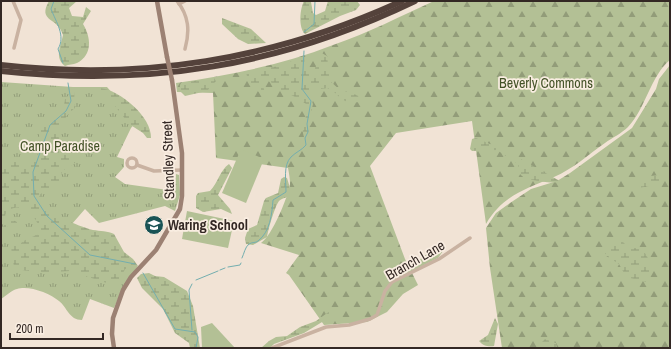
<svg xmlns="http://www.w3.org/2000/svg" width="671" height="349" font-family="'Archivo Narrow',sans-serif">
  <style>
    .grass { fill: url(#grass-tufts) }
    .forest { fill: url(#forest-firs) }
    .wetland { fill: url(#wetland-marsh) }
    .pitch { fill: #b3c095 }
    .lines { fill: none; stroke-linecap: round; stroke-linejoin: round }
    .stream { stroke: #73aeaf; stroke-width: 1 }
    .street { stroke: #c9b2a1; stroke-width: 3.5 }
    .secondary { stroke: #9c8173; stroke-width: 4.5 }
    .highway { stroke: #54423b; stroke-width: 6 }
    .secondary-bridge { stroke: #9c8173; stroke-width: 4.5 }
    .labels { text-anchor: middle; stroke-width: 3.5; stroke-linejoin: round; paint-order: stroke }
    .park-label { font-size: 14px; fill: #435227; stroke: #f9ede1 }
    .street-label { font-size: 14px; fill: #332824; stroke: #f9ede1 }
    .poi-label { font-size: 14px; font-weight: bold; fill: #332824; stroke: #f9ede1; text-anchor: start }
  </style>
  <defs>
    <pattern id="grass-tufts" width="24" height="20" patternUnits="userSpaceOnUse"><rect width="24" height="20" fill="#b3c095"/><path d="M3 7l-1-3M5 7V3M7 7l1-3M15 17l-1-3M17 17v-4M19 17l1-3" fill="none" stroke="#929c79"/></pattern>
    <pattern id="forest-firs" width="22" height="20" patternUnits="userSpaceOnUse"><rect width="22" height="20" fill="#b3c095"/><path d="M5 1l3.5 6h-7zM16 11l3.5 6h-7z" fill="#929c79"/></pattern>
    <pattern id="wetland-marsh" width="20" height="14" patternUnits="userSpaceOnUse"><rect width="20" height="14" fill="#b3c095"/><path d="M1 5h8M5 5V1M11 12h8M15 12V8" fill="none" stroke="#929c79"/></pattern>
  </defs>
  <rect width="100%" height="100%" fill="#f1e3d5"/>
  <path class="grass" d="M1 82 73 87H107L137 121 131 128 117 157 124 159V167L115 177 125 184 175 191 176 174 179 175 180 195 175 211 165 206 99 223 85 209 65 232 137 267 121 292 114 308 90 299 82 320C69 320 67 307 59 301 50 293 28 285 17 289 12 290 6 296 1 299Z"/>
  <g class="forest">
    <path d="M434 1H670V60C651 75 645 110 628 127 622 133 612 138 605 143 589 154 573 169 554 177 526 189 503 195 486 224L472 121 396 133 370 166 405 259 418 285 403 294 387 312 367 322 324 325 289 275 286 273 299 255 261 243C272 236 288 197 290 184 290 179 289 173 288 168L216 158 213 93 177 92 176 83C230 75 282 65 333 45 368 33 401 16 434 1Z"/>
    <path d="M670 65V348H502L490 268 486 228 496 213 510 203 531 189 557 181 570 173 632 128 656 89 659 79Z"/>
  </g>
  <g class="wetland">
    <path d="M49 1H77L69 8 72 16 83 17 86 7 91 11 83 24C91 37 93 55 77 63 73 65 69 64 65 66 54 58 61 45 63 35 58 17 37 22 49 1Z"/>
    <path d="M304 1 311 2 313 13 316 15 325 11 328 1H357L360 5 356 10 340 16 305 34C298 27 300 9 304 1Z"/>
    <path d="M222 18 251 29 266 43 248 44 238 39 222 24Z"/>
    <path d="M320 52 327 56 330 81 340 90 357 95 361 100 360 102C338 105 341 93 327 88L310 91 309 94 313 104 309 121 308 138 306 140C297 129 311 114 306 104 298 98 291 95 283 91 277 88 273 82 266 80L262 82 265 93C254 93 247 81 246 71L280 66 304 56 305 69 310 72H314Z"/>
    <path d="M214 78 216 81 207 91 185 96 180 91V85L181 83Z"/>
    <path d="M100 88C120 90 152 117 151 138H147L143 133 129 124 112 102 99 90Z"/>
    <path d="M70 89 74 91 75 108 69 113 56 131C58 143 77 151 75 163L62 171 58 189 47 190 39 195V199C47 213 77 226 93 230 100 231 108 231 114 234L124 252 133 259 138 266 135 269H125L120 279 119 287 70 271 43 273 15 269 12 259 11 243 20 244C26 238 33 238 39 233 41 217 17 196 5 215L6 217 17 222V226L6 227 1 222V162H10L14 157 24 162 36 158 38 155 40 126 47 119 63 113 65 99 69 95Z"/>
    <path d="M476 138 490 144 496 145 558 180 559 182C554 184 525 180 522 176 518 173 519 168 518 164L497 150 472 151 470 149 472 139Z"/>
    <path d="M229 164 232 168 218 195 230 209 232 214 221 209 203 212 196 208V196L198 193 210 191C218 183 220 170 229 164Z"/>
    <path d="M660 175 663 178V181L659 184 639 188 640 177Z"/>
    <path d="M284 177 287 178 291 191 290 195C287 198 282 198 279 201 275 206 268 230 267 237L253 245 246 244 245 238 248 229 257 225 264 201 266 198 278 193 281 179Z"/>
    <path d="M614 239C625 239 623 245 630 248 630 248 636 248 636 248 651 251 650 268 650 280L647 282 630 278 625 275 619 264 608 257 604 252 612 244Z"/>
    <path d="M437 247 442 249 443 251 438 258 395 280H391L388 274 392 268 419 260Z"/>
    <path d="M149 273 155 276 164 277 187 291 193 306 200 348H190L189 343 175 333 163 309 142 288 137 278 141 274Z"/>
    <path d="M330 311 333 313 332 316 304 333 274 344 270 348H261L269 341 276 337 287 336 300 327 316 321Z"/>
    <path d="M495 318 498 324 494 346C489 347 483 346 479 341L488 335Z"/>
    <path d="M545 339 556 343 557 348H543L541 346 542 342Z"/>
  </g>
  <g class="pitch">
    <path d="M241 149 264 159 246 203 222 193Z"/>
    <path d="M187 211 234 221 228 248 182 239Z"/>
    <path d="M212 323 235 348H202L201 327Z"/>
  </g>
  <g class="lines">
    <g class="stream">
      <path d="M54 1 51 9C56 22 66 36 58 49L63 63"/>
      <path d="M304 32 314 24 315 1"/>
      <path d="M68 83 71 101 66 111 50 125 33 172 34 196 47 216 90 255 135 264"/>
      <path d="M242 258C244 254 245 247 249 244 252 242 256 243 258 241 270 232 272 214 273 200L286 192C286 181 283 165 291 157 296 152 302 150 306 145L305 138 308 132 307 124 311 101 302 89 304 51"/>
      <path d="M228 267 240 265 241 263"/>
      <path d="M220 270 225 268"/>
      <path d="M143 273 175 329 195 332 198 337 196 348"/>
      <path d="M196 280 218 271"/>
      <path d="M192 330 189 290 192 284"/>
    </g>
    <g class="street">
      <path d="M13 1 21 20 14 48"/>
      <path d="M177 1C189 16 190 31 185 49"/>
      <path d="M179 4 185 1"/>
      <circle cx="132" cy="163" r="5"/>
      <path d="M137 165 154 171 182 170"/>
      <path d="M272 348 326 327 349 325 370 319 377 315 385 291 392 282 439 259 470 238"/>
    </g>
    <g class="secondary">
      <path d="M157 1 167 57"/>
      <path d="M114 348 112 334 113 318 123 290 131 277 156 250 180 209 182 196V153L172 80"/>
    </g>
    <g class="highway">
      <path d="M1 65C142 81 273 60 402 1"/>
      <path d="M1 71C150 87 280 66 415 1"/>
    </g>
    <path class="secondary-bridge" d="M167 57 172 80"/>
  </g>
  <defs>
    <g id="school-disc" transform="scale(1)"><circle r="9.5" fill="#195355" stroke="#f9ede1"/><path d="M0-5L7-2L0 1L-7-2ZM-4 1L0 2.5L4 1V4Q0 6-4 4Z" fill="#fff"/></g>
  </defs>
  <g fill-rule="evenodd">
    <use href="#school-disc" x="154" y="225"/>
  </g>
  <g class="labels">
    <g class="park-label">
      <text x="546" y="88">Beverly Commons</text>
      <text x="60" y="151">Camp Paradise</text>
    </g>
    <g class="street-label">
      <text transform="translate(168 160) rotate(-92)" y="5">Standley Street</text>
      <text transform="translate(415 260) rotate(-30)" y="5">Branch Lane</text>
    </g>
    <g class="poi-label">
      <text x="168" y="230">Waring School</text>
    </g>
  </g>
  <rect width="671" height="349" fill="none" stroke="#332824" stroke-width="4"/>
  <path d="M10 333v6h93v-6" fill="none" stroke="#332824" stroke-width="2"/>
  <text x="16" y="333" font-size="12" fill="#332824" stroke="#f9ede1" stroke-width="3" paint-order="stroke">200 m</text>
</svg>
